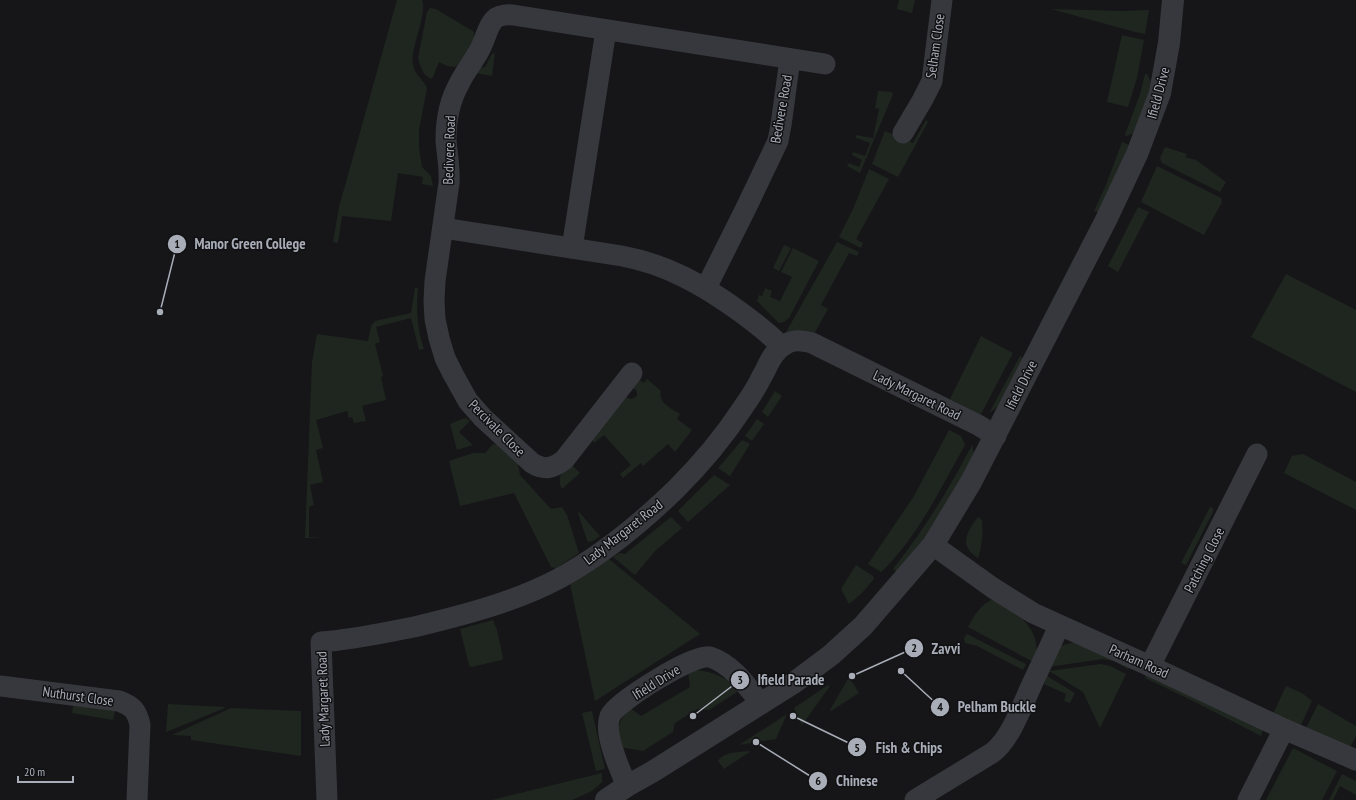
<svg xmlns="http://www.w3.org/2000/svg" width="1356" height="800" font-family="'PT Sans Narrow',sans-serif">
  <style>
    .green { fill: #1e261f }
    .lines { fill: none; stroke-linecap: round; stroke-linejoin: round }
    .minor { stroke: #37383d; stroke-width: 21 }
    .tertiary { stroke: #37383d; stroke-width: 22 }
    .labels { text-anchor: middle; stroke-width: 3; stroke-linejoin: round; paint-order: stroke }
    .street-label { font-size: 14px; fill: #a8adb8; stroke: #111113 }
    .leader { fill: none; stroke: #a8adb8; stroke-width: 1.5 }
    .callout-dot { fill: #a8adb8; stroke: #111113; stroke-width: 1.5 }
    .mark-label { font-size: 12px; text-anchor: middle; font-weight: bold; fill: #111 }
    .callout-label { font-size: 15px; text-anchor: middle; font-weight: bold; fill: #a8adb8; stroke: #111113; stroke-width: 3; stroke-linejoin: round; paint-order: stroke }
  </style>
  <rect width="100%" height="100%" fill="#161618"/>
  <g class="green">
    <path d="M397 0H422C428 12 410 49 413 64 414 74 423 79 427 88L419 130V148L422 167 431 176 433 186 422 184 423 177 398 173 391 221 342 216 338 243 333 242 339 207Z"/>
    <path d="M899 0H915L912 13 897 9Z"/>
    <path d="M430 8 436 9 471 30 474 32V38L461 62 455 67 447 66 439 62 433 77 431 79 425 75 421 68 418 58 427 12Z"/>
    <path d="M1051 9 1123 11 1149 10 1145 34 1135 32Z"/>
    <path d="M1122 35 1144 40 1137 78 1128 107 1107 102Z"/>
    <path d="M495 53 492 76 475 73 477 68 485 67 492 54Z"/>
    <path d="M1145 74H1147L1152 84 1134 133 1126 136 1125 135 1140 94Z"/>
    <path d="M878 91 891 92 893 94 860 173 847 166 849 163 859 167 862 160 852 155 853 152 865 156 870 143 856 138V135L873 138 879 109 875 108Z"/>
    <path d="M926 120 928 122 898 177 872 164 885 131 913 143Z"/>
    <path d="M1122 142 1129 145 1122 164 1100 211 1097 212 1094 211 1106 185Z"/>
    <path d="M1165 147 1187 154 1185 157 1196 160 1226 182 1220 192 1162 163 1160 158Z"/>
    <path d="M1157 166 1221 198 1222 202 1204 235 1141 202Z"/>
    <path d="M869 169 889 179 856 239 863 243 861 248 839 237 854 207Z"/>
    <path d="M1138 207 1149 212 1118 272 1108 266Z"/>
    <path d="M837 242 859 252 857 256 849 253 821 305 828 309 814 334H785Z"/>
    <path d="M784 245 791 248 779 271 773 268Z"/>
    <path d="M793 248 819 261 789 318 784 322 779 323 757 301 759 295 762 296 765 288 772 291 770 297 780 301 792 277 781 272Z"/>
    <path d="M1286 274 1356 310V392L1251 337Z"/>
    <path d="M415 288H418C416 308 417 329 424 349L419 350 411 318 376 327 380 342 375 344 383 376 381 377 386 400 362 406 366 421 354 423 352 417 349 418 347 411 316 420 323 448 316 450 323 482 310 485 314 505 309 507V537L322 538H305L312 362 317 334 368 341 371 326 375 321 411 313Z"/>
    <path d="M981 336 1013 353 981 414H978L950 399Z"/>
    <path d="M1020 356 1023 358 999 406 989 413Z"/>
    <path d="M638 379 644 383 647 379 661 391C658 403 671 408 680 414L677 419 692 430 675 452 668 444 643 466 641 463 623 478 620 474 631 465 604 435 594 443 592 439 625 397 632 399 637 396V392L633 387Z"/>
    <path d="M775 391 782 396 768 417 762 412Z"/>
    <path d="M466 418 470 421 459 432 473 445 457 450 450 424 462 419Z"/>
    <path d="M757 419 764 424 752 441 745 436Z"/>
    <path d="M949 430 961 436 965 445C940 489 918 537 881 572L868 564 914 496Z"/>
    <path d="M742 440 750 444 730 476 718 468 719 467Z"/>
    <path d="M493 444 502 445 517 460 520 475 551 509 562 507 567 515 579 553 556 568 551 567 514 493 460 506 449 461 473 453H485Z"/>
    <path d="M972 445 974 453 944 513 899 573 893 569C924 530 949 489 972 445Z"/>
    <path d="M1303 454 1356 482V510L1284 473 1292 456Z"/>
    <path d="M570 463 580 473 562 489C556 477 563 471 570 463Z"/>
    <path d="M714 475 730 485 688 522 678 511Z"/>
    <path d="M1210 507 1213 508V512L1186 565 1181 563Z"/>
    <path d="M579 512 600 536 593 541 588 542 587 540 578 513Z"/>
    <path d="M671 517 682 528 655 551 635 575 613 557 620 553 625 554Z"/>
    <path d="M978 517 982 520C983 533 982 546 978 558 958 546 967 531 978 517Z"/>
    <path d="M609 559 700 634 595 701 570 584Z"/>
    <path d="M856 565 873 576 874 579 861 594 849 604 841 589Z"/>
    <path d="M994 599C1018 612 1044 631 1035 663L968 627C974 616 981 603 994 599Z"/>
    <path d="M493 620 497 630 503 658 502 660 471 667 469 665 460 629Z"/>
    <path d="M967 634 1026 664 1023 670 977 646 965 643 964 638Z"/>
    <path d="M1075 642 1131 665 1128 669 1114 661 1103 659 1048 667 1060 646Z"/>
    <path d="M1101 664 1110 666 1126 674 1100 728 1083 692 1049 671Z"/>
    <path d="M697 670C714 672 727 678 740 690L709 710 697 709 675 723 673 732 643 751 620 747C618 727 616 724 630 708L641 716 690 687 688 672Z"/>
    <path d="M1148 672 1263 730 1261 736 1191 700 1145 678Z"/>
    <path d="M1047 676 1075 693 1070 703 1064 701 1066 694 1044 684Z"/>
    <path d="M849 677 859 693 831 711 830 710Z"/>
    <path d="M828 685 830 686 802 725 794 708Z"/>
    <path d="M1286 686 1302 693 1312 701 1300 727 1273 714Z"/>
    <path d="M75 704 115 711 113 720 72 713 73 706Z"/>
    <path d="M168 704 224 707 225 708 166 732Z"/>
    <path d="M1318 704 1356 726V736L1350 748 1306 728Z"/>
    <path d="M231 708 301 711V756L191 740V736L172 735Z"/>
    <path d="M592 711 605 769 596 771 582 713Z"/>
    <path d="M787 714 776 739 739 745Z"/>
    <path d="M1293 748 1337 771 1322 800H1266Z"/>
    <path d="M751 751 724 769 718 761C724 751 741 752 751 751Z"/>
    <path d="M602 773V782L598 786 592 791 572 800H492Z"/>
    <path d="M1342 774 1356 781V795L1340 786 1333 800H1329Z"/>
  </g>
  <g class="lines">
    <g class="minor">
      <path d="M903 133 923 99 932 81 942 0"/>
      <path d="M443 228 622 256C666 264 703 285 739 311 754 322 769 333 781 346"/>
      <path d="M572 248 606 30"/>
      <path d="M706 288 746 208 778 141 781 125 790 59"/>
      <path d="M632 373 564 460C553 468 545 471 532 463L483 418 468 401 453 374 445 358 439 338 435 319 434 301 435 281 449 183C450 168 447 154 446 140 446 121 450 100 459 84 465 71 475 60 481 47 490 29 488 13 513 15L825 64"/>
      <path d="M933 545 993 588 1033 613 1150 666 1284 729 1356 760"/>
      <path d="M1150 666 1257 454"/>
      <path d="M0 686 119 701C133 706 137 711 140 725L137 800"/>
      <path d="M627 786C620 770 603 733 610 716 616 702 696 652 710 657 732 664 747 686 761 704"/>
      <path d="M327 800 321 642C352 640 383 633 414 627 460 616 515 602 558 579 601 556 641 523 676 489 700 465 723 438 742 409 749 399 756 389 761 378 768 367 771 353 783 346 792 339 801 340 812 343L978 425 996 436"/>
      <path d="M915 800 992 753C1011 739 1023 703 1033 682 1042 663 1051 644 1059 626"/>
      <path d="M1248 800 1284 729"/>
    </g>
    <path class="tertiary" d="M606 800 627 786 652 772 795 682 831 655 863 626 933 545 971 482 1106 220 1137 154 1160 93 1169 43 1173 0"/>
  </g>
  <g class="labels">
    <g class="street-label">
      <text transform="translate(935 46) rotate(-82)" y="5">Selham Close</text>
      <text transform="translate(1158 93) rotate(-75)" y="5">Ifield Drive</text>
      <text transform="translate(781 109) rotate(-80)" y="5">Bedivere Road</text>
      <text transform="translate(449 150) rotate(-88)" y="5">Bedivere Road</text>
      <text transform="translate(1021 385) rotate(-63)" y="5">Ifield Drive</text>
      <text transform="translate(917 395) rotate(26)" y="5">Lady Margaret Road</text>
      <text transform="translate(497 428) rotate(45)" y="5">Percivale Close</text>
      <text transform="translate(623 532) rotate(-38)" y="5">Lady Margaret Road</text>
      <text transform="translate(1204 560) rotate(-63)" y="5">Patching Close</text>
      <text transform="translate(1139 661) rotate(24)" y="5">Parham Road</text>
      <text transform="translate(656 682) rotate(-32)" y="5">Ifield Drive</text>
      <text transform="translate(78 696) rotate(8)" y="5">Nuthurst Close</text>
      <text transform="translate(323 699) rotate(-92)" y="5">Lady Margaret Road</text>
    </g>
  </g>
  <path class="leader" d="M160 312L177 244M852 676L914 648M693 716L740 680M901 671L940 707M793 716L857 747M756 742L818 781"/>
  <g class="callout-dot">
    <circle cx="160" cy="312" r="4"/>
    <circle cx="852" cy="676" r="4"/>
    <circle cx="693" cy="716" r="4"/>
    <circle cx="901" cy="671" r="4"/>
    <circle cx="793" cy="716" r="4"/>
    <circle cx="756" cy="742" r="4"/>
    <circle cx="177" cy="244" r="10"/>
    <circle cx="914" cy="648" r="10"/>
    <circle cx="740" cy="680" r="10"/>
    <circle cx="940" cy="707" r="10"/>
    <circle cx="857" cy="747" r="10"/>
    <circle cx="818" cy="781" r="10"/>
  </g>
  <g class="mark-label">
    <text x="177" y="248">1</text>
    <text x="914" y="652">2</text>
    <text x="740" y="684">3</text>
    <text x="940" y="711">4</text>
    <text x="857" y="752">5</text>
    <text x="818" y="785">6</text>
  </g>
  <g class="callout-label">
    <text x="250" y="249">Manor Green College</text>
    <text x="946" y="654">Zavvi</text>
    <text x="791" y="685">Ifield Parade</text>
    <text x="997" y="712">Pelham Buckle</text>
    <text x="909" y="753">Fish &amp; Chips</text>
    <text x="857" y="786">Chinese</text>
  </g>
  <path d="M18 776v6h55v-6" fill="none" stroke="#a8adb8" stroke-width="2"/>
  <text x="24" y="776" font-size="12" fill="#a8adb8" stroke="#111113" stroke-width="3" paint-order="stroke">20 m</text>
</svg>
